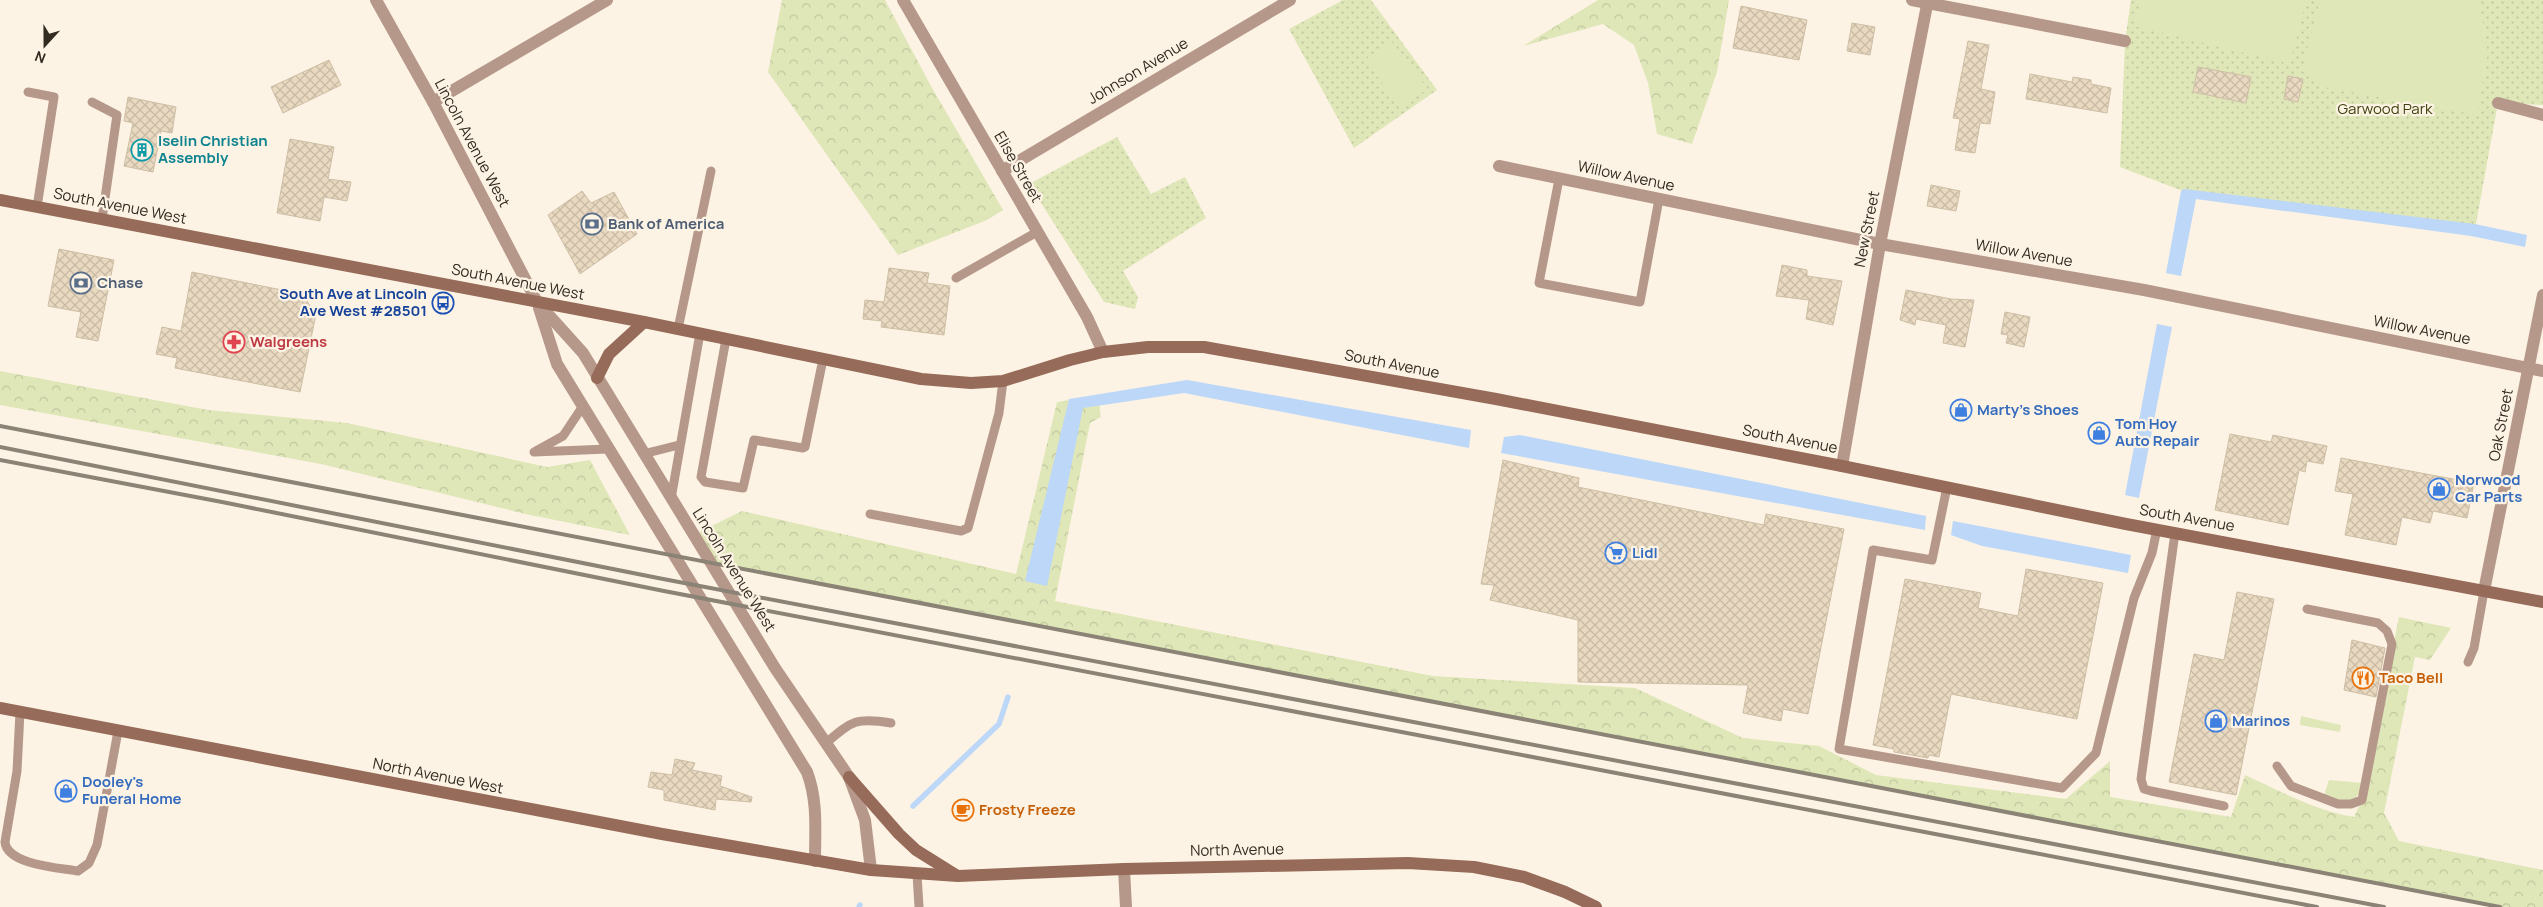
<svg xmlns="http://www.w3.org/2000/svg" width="2543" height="907" font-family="Manrope,sans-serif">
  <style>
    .grass { fill: url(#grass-dots) }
    .forest { fill: url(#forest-crowns) }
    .garden { fill: #dfe7b8 }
    .water { fill: #bcd7f8 }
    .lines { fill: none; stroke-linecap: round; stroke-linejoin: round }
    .stream { stroke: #bcd7f8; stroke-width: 5.5 }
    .building { fill: url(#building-cross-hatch); stroke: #cdbea5 }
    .service { stroke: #b6988b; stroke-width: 9 }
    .minor { stroke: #b6988b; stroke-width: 12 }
    .tertiary { stroke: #b6988b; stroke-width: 12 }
    .secondary { stroke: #966b59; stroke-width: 12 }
    .rail { stroke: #8a8376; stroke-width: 4 }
    .labels { text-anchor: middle; stroke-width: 4.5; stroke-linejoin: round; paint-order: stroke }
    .street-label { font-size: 15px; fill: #312b21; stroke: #fdf3e4 }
    .park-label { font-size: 15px; fill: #3c420d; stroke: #fdf3e4 }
    .culture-label { font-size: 15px; font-weight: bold; fill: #0d838f; stroke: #fdf3e4; text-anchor: start }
    .service-label { font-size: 15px; font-weight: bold; fill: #4e5e75; stroke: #fdf3e4; text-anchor: start }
    .transit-label { font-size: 15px; font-weight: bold; fill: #164399; stroke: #fdf3e4; text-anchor: end }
    .health-label { font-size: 15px; font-weight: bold; fill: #be3a42; stroke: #fdf3e4; text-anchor: start }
    .shop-label { font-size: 15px; font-weight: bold; fill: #366cbe; stroke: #fdf3e4; text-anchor: start }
    .food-label { font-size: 15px; font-weight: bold; fill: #c56008; stroke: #fdf3e4; text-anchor: start }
  </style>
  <defs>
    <pattern id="grass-dots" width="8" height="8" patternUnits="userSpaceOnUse" patternTransform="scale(1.25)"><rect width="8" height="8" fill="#dfe7b8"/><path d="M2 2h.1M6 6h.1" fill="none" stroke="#c0c69e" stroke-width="1.8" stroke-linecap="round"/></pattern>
    <pattern id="forest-crowns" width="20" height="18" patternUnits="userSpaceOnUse" patternTransform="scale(1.25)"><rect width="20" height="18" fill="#dfe7b8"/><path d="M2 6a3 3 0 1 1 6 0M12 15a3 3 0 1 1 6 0" fill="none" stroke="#c0c69e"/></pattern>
    <pattern id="building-cross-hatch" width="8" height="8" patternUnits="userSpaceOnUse" patternTransform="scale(1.25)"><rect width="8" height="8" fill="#e9d9c0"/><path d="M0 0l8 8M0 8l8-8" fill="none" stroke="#c8baa5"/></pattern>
  </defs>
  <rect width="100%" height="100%" fill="#fdf3e4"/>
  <g class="grass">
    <path d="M1343 0H1371L1437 90 1354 148 1289 29Z"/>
    <path d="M2131 0H2543V105L2498 103 2475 229 2188 193 2120 167 2125 41Z"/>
    <path d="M1117 137 1151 194 1185 177 1206 218 1123 271 1138 297 1135 309 1104 302 1029 184Z"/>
  </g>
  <g class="forest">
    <path d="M782 0H885L931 86 1003 210 987 220 898 255 768 72Z"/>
    <path d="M1598 0H1729L1717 72 1692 144 1657 134 1648 83 1634 45 1603 24 1523 46Z"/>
    <path d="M0 371 208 410 347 423 547 467 590 460 630 535 530 515 321 464 0 405Z"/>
    <path d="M1098 396 1101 417 1090 423 1055 601 1433 676 1635 688 1743 738 1819 746 1876 775 2066 799 2110 761V797L2231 817 2245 775C2280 791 2316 811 2354 817L2362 800 2399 617 2451 628 2430 660 2415 657 2384 813 2399 841 2543 870V907H2502L707 563 697 533 742 511 1016 574 1057 402Z"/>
  </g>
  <g class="garden">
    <path d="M2141 0H2306L2290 64 2134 26Z"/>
    <path d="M2320 0H2479L2488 53 2477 115 2318 86 2302 70Z"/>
    <path d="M1392 42 1428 89 1401 106 1364 60Z"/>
    <path d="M2301 716 2341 725 2340 732 2300 725Z"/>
    <path d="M2329 780 2363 783C2354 810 2346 803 2324 795Z"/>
  </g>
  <g class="water">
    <path d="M2184 189 2475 224 2527 235 2525 247 2471 236 2196 199 2181 276 2166 273 2181 191Z"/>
    <path d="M2157 324 2172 327 2139 498 2125 495Z"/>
    <path d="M1187 380 1471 430 1469 448 1184 393 1083 408 1047 586 1025 581 1069 399Z"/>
    <path d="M1520 435 1926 516 1925 530 1501 453 1504 437Z"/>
    <path d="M1953 521 2131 555 2128 573 1982 546 1951 535Z"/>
  </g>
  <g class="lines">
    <g class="stream">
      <path d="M913 806 999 724 1008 697"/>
      <path d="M859 907 860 905"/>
    </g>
  </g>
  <g class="building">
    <path d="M1741 6 1807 20 1799 60 1733 48Z"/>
    <path d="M1852 23 1875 27 1870 55 1847 51Z"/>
    <path d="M1968 41 1989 45 1981 89 1995 92 1990 124 1980 123 1975 153 1955 150 1960 119 1953 118Z"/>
    <path d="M329 60 341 85 283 113 271 87Z"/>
    <path d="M2198 67 2251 77 2246 103 2193 92Z"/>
    <path d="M2030 74 2072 82 2073 77 2091 80V84L2111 88 2107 113 2026 99Z"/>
    <path d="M2288 76 2303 79 2298 102 2284 99Z"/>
    <path d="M128 97 176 107 172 133 161 131 153 172 124 166 133 123 124 121Z"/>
    <path d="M290 139 334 147 328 179 351 182 347 201 324 197 320 221 277 213Z"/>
    <path d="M1931 185 1960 191 1956 211 1927 206Z"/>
    <path d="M582 191 591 203 614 192 637 234 580 274 548 215Z"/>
    <path d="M59 249 114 260 98 341 76 337 81 312 48 306Z"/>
    <path d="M1782 265 1807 270V276L1842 281 1833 325 1806 319 1809 300 1776 296Z"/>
    <path d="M889 268 929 273 927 283 950 286 944 335 881 327 882 321 863 319 865 300 884 302Z"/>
    <path d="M192 272 302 294 316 314 300 392 175 368 177 358 156 354 162 327 181 331Z"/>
    <path d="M1906 290 1951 299 1974 300 1965 347 1943 343 1946 325 1916 319 1915 325 1900 320Z"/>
    <path d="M2005 312 2030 317 2024 347 2006 343 2008 335 2001 334Z"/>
    <path d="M2230 434 2271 442 2273 435 2327 446 2323 464 2307 461 2305 472 2299 470 2288 525 2215 510Z"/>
    <path d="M2341 458 2474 483 2467 518 2433 511 2430 523 2402 517 2396 545 2345 535 2353 494 2335 491Z"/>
    <path d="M1503 460 1579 478 1578 487 1764 525 1766 514 1844 529 1808 714 1783 709 1781 721 1743 713 1748 685 1578 682V620L1490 600 1494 585 1481 584Z"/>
    <path d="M2026 569 2103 583 2077 719 1951 694 1939 757 1929 755 1928 758 1894 752V749L1873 745 1905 579 1981 593 1978 608 2018 616Z"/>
    <path d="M2237 592 2274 599 2236 795 2169 782 2194 654 2224 660Z"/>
    <path d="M2352 640 2385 648 2376 697 2344 690Z"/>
    <path d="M675 759 695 763 692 770 722 776 720 786 752 797 751 802 716 799 715 810 664 800V790L648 787 651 772 672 775Z"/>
  </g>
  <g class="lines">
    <g class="service">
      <path d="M28 92 54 97 37 207"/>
      <path d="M92 102 117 115 102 219"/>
      <path d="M1559 179 1539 283 1640 302 1659 199"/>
      <path d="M956 278 1037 232"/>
      <path d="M678 329 711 171"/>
      <path d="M726 339 701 477 705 482 743 488 754 440 803 448 805 447 823 359"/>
      <path d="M536 451 563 436 583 406"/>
      <path d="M534 452 608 449"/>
      <path d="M643 454 679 445"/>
      <path d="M1947 487 1932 560 1873 550 1839 749 2062 788 2096 753 2134 598 2152 553 2157 529"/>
      <path d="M671 499 700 333"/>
      <path d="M870 514 961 531 968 528 999 413 1003 381"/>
      <path d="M2175 533 2141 779 2144 789 2151 791 2224 806"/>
      <path d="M2468 662 2474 648 2484 591"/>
      <path d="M20 712 17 771 5 842C7 865 61 868 78 871L89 863 97 845 118 731"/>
      <path d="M826 743C852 721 856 717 891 723"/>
      <path d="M2277 766 2291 786 2338 804H2351L2362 800 2392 644 2387 631 2378 623 2307 609"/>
      <path d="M917 874 919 907"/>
    </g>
    <g class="minor">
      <path d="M376 0 433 102 537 302"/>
      <path d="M903 0 1087 317 1103 352"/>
      <path d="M1912 0 2125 41"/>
      <path d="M433 102 607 0"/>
      <path d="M2498 103 2543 115"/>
      <path d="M1499 166 1880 244 2144 290 2543 371"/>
      <path d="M1002 171 1290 0"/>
      <path d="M1842 466 1880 244 1928 0"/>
      <path d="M2484 591 2543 295"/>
      <path d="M1124 869 1126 907"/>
    </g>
    <g class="tertiary">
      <path d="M537 302 583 353 775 668 849 777 865 820 871 870"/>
      <path d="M539 308 557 364 807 772C818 801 815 830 815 861"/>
    </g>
    <g class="secondary">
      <path d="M0 200 644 322 921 379 971 383 1003 381 1070 360 1103 352 1148 347H1204L1496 399 1842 466 2126 524 2543 602"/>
      <path d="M597 378 609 354 644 322"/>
      <path d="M0 708 662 834 871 870 958 876 1124 869 1408 863 1474 867 1524 877 1565 892 1596 907"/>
      <path d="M849 777 899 834 916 850 956 875"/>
    </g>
    <g class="rail">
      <path d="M0 426 2500 907"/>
      <path d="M0 447 658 578 2384 907"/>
      <path d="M0 460 222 502 664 591 2317 907"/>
    </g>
  </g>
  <defs>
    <g id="building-ring" transform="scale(1.125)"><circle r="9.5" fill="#fdf3e4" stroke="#0f9aa8" stroke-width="1.5"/><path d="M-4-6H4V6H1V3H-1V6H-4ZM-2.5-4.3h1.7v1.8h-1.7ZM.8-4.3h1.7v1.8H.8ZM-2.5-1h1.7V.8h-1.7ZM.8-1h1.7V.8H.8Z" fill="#0f9aa8"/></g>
    <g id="bank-ring" transform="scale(1.125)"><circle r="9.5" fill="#fdf3e4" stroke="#5c6f8a" stroke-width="1.5"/><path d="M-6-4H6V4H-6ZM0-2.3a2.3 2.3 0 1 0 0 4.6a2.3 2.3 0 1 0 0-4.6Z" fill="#5c6f8a"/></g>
    <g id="bus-ring" transform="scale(1.125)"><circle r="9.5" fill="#fdf3e4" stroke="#1a4fb4" stroke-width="1.5"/><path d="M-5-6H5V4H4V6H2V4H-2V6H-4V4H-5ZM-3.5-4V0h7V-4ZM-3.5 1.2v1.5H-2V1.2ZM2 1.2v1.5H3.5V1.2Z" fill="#1a4fb4"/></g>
    <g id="pharmacy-ring" transform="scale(1.125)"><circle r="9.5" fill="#fdf3e4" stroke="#e0444e" stroke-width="1.5"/><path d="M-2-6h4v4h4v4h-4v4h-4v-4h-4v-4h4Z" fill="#e0444e"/></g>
    <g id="shop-ring" transform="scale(1.125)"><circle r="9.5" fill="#fdf3e4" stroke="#3f7fe0" stroke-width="1.5"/><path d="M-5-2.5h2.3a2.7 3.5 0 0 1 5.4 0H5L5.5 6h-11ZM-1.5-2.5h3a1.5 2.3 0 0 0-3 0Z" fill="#3f7fe0"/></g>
    <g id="supermarket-ring" transform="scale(1.125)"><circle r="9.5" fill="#fdf3e4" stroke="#3f7fe0" stroke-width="1.5"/><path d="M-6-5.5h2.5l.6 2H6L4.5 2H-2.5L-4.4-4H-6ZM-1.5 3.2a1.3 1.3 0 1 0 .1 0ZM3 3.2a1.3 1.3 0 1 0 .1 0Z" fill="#3f7fe0"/></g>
    <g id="restaurant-ring" transform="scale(1.125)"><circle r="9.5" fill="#fdf3e4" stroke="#e8710a" stroke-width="1.5"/><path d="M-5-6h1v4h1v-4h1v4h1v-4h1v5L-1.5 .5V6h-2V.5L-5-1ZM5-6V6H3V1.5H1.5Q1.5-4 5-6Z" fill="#e8710a"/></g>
    <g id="cafe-ring" transform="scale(1.125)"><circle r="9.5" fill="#fdf3e4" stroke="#e8710a" stroke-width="1.5"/><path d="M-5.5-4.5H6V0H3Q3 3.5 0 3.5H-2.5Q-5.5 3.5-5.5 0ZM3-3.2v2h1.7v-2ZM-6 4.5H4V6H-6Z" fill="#e8710a"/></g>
  </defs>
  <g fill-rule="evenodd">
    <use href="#building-ring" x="142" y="150"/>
    <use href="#bank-ring" x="592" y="224"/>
    <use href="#bank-ring" x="81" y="283"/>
    <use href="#bus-ring" x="443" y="303"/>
    <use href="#pharmacy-ring" x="234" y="342"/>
    <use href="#shop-ring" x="1961" y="410"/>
    <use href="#shop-ring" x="2099" y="433"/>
    <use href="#shop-ring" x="2439" y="489"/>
    <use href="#supermarket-ring" x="1616" y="553"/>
    <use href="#restaurant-ring" x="2363" y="678"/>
    <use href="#shop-ring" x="2216" y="721"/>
    <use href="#shop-ring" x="66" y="791"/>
    <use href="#cafe-ring" x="963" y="810"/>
  </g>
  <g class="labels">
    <g class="street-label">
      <text transform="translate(1138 71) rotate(-31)" y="5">Johnson Avenue</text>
      <text transform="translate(472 143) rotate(62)" y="5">Lincoln Avenue West</text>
      <text transform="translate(1018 167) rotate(60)" y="5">Elise Street</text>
      <text transform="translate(1626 176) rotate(12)" y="5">Willow Avenue</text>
      <text transform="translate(120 206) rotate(11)" y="5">South Avenue West</text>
      <text transform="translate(1867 229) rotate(-79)" y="5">New Street</text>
      <text transform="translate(2024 253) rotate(10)" y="5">Willow Avenue</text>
      <text transform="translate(518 282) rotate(11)" y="5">South Avenue West</text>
      <text transform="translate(2422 330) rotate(11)" y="5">Willow Avenue</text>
      <text transform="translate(1392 364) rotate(11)" y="5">South Avenue</text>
      <text transform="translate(2501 425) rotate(-79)" y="5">Oak Street</text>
      <text transform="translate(1790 439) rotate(11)" y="5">South Avenue</text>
      <text transform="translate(2187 518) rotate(10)" y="5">South Avenue</text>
      <text transform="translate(734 570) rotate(58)" y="5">Lincoln Avenue West</text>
      <text transform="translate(438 776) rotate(11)" y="5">North Avenue West</text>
      <text transform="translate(1237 850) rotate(-1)" y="5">North Avenue</text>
    </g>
    <g class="park-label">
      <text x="2385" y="114">Garwood Park</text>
    </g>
    <g class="culture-label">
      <text x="158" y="146">Iselin Christian<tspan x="158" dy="17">Assembly</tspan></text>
    </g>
    <g class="service-label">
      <text x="608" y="229">Bank of America</text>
      <text x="97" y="288">Chase</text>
    </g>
    <g class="transit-label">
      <text x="427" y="299">South Ave at Lincoln<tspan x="427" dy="17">Ave West #28501</tspan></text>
    </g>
    <g class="health-label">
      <text x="250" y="347">Walgreens</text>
    </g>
    <g class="shop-label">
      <text x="1977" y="415">Marty's Shoes</text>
      <text x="2115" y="429">Tom Hoy<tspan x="2115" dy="17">Auto Repair</tspan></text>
      <text x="2455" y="485">Norwood<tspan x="2455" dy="17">Car Parts</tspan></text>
      <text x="1632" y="558">Lidl</text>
      <text x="2232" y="726">Marinos</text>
      <text x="82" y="787">Dooley's<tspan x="82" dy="17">Funeral Home</tspan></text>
    </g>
    <g class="food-label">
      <text x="2379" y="683">Taco Bell</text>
      <text x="979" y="815">Frosty Freeze</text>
    </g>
  </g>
  <g transform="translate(45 45) rotate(201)" stroke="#fdf3e4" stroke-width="4" paint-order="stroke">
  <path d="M0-4L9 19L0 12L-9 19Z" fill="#312b21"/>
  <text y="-8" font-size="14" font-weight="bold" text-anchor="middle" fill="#312b21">N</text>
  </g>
</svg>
